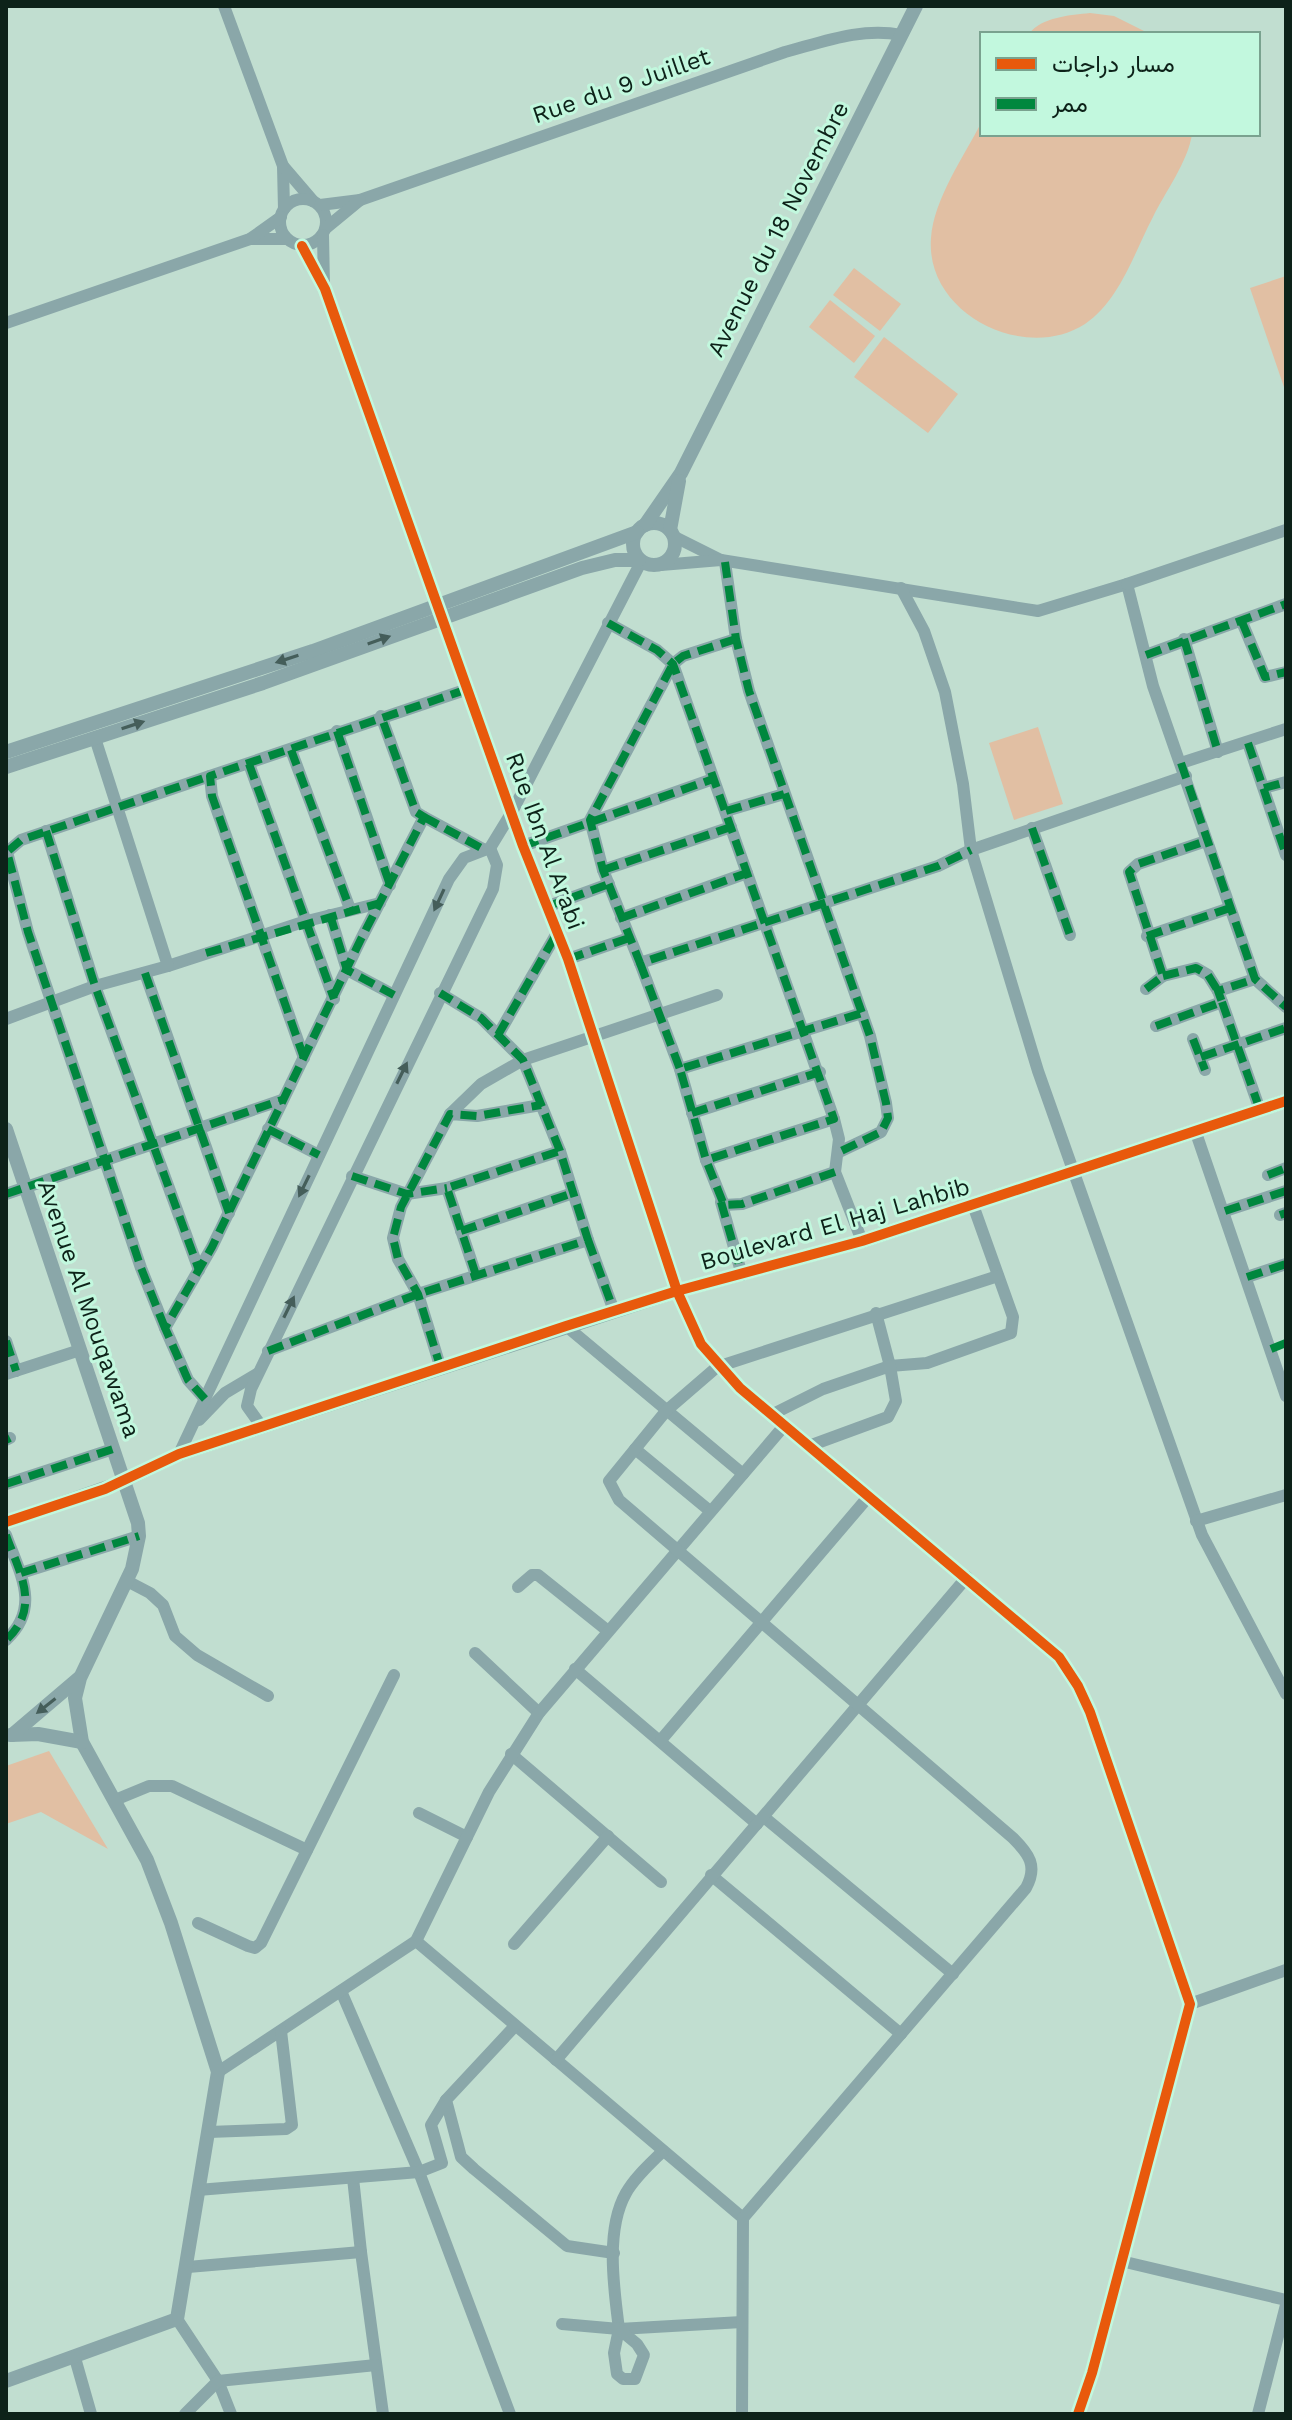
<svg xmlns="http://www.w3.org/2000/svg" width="1292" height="2420" font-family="'Work Sans',Vazirmatn,sans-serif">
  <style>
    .green { fill: #e1bfa3 }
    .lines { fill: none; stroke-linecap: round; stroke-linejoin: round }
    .minor { stroke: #8aa7a9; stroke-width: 12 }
    .tertiary { stroke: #8aa7a9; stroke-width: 14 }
    .quiet { stroke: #00873e; stroke-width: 8; stroke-dasharray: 16 8; stroke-linecap: butt }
    .cycleway-casing { stroke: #c2f8de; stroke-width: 15 }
    .cycleway { stroke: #e8590c; stroke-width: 10 }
    .oneway { fill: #455e5a }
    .labels { text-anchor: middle; stroke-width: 6; stroke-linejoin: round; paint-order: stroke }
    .street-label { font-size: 24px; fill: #0d2219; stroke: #c2f8de }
  </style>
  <rect width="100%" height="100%" fill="#c1ded0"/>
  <g class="green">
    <path d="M1090 13 1114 16 1150 34H1029C1041 17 1071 15 1090 13Z"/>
    <path d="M982 121V134H1192C1188 162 1165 192 1153 217 1134 253 1120 300 1085 324 1025 363 925 314 931 238 934 198 964 157 982 121Z"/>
    <path d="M854 268 901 304 880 331 833 295Z"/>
    <path d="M1286 276V393L1250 288Z"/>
    <path d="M830 300 875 336 854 363 809 327Z"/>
    <path d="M884 337 958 394 928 433 854 377Z"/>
    <path d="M1038 727 1063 804 1014 820 989 743Z"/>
    <path d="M49 1751 108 1849 41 1812 6 1824V1766Z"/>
  </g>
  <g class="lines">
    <g class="minor">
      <path d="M224 6 283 166 284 209"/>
      <path d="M283 166 313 201"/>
      <circle cx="303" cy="222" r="23"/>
      <path d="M320 205 360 200 785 52C823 42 862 27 901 35"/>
      <path d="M326 228 360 200"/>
      <path d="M323 235 324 286"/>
      <path d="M250 239H287"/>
      <path d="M302 246 325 289 523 846 568 959 677 1291 701 1344 740 1388 1059 1657 1078 1686 1090 1712 1190 2004 1092 2373 1078 2414"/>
      <path d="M6 323 250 239 281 217"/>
      <path d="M673 536 721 560"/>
      <path d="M725 562 736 639 749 691 870 1036 886 1103 888 1118 881 1132 839 1152"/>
      <path d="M661 565 721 560 1038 611 1127 584 1153 686 1255 979 1286 1007"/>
      <path d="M1127 584 1286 530"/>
      <path d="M901 588 924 631 945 692 963 784 971 850 1038 1071 1202 1535 1286 1694"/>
      <path d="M1242 622 1265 677 1286 672"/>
      <path d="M608 623 657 650 673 664 834 1119 706 1160"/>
      <path d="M736 639 683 656 673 664 590 820 603 870 640 963 938 866 971 850 1186 776"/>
      <path d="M1184 639 1218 752"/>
      <path d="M1146 655 1286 604"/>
      <path d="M337 731 390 885"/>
      <path d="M1248 743 1286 855"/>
      <path d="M291 750 350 909"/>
      <path d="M1181 763 1286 729"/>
      <path d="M249 764 334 999"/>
      <path d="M1264 788 1286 782"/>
      <path d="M726 811 784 794"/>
      <path d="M424 817 483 849"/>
      <path d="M1032 828 1070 935"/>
      <path d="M46 831 95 986 199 1270"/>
      <path d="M523 846 713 779"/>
      <path d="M603 870 731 827"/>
      <path d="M546 907 609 884"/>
      <path d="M330 915 347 970 394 995"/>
      <path d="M621 918 747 873"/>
      <path d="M1147 936 1230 908"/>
      <path d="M568 959 629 938"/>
      <path d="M640 963 680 1069"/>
      <path d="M168 966 303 922 380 903"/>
      <path d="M145 973 229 1213"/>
      <path d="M1163 976 1196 968 1208 975 1218 991"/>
      <path d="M1146 989 1163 976 1129 872 1138 864 1206 841"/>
      <path d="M1222 1002 1260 1110"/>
      <path d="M6 1019 95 986 168 966 95 738"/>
      <path d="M1156 1026 1222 1002 1218 991 1255 979"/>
      <path d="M498 1035 557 933"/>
      <path d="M1193 1039 1205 1070"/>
      <path d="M1201 1057 1286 1028"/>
      <path d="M304 1058 212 796 210 776 468 689"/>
      <path d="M692 1113 820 1072"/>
      <path d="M450 1114 481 1084 523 1060 717 995"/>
      <path d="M834 1119 839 1139 835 1172 862 1241"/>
      <path d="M268 1129 319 1155"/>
      <path d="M1195 1130 1286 1396"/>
      <path d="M835 1172 742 1204 724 1205 706 1160 680 1069 862 1013"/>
      <path d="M1268 1175 1286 1168"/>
      <path d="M352 1176 407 1194 447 1188"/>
      <path d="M6 1194 282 1100"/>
      <path d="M721 1202 742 1275"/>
      <path d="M1225 1211 1286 1191"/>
      <path d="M1280 1215 1286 1213"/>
      <path d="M461 1231 573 1193"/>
      <path d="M588 1240 614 1311"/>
      <path d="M476 1275 447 1188 560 1151"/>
      <path d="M1247 1277 1286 1264"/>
      <path d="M876 1313 890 1366 927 1363 1011 1333 1013 1317 973 1205"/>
      <path d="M566 1326 743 1474"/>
      <path d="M165 1328 141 1268 28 932 7 852 21 840 210 776"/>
      <path d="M6 1341 16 1371"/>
      <path d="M268 1351 418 1294 588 1240 560 1151 523 1060 481 1018 440 993"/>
      <path d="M441 1369 418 1294 398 1259 393 1238 401 1207 450 1114 477 1116 541 1105"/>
      <path d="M6 1374 80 1350"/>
      <path d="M205 1399 188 1380 165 1328 212 1247 361 939 424 817 416 812 381 716"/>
      <path d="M771 1415 823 1389 890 1366 896 1401 888 1417 809 1446"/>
      <path d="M199 1420 225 1393 257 1374"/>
      <path d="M262 1427 247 1406 251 1389 493 889 497 865 490 848"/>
      <path d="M6 1440 10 1438"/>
      <path d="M635 1449 710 1511"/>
      <path d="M179 1454 449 879 464 858 490 848 512 812 641 562"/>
      <path d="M6 1484 113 1449"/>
      <path d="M1196 1521 1286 1495"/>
      <path d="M6 1522 125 1480"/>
      <path d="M6 1535C19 1572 42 1607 6 1640"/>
      <path d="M21 1573 139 1536"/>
      <path d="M127 1581 150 1593 163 1605 175 1636 197 1655 268 1696"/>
      <path d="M518 1587 532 1575H538L608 1631"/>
      <path d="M475 1653 539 1713"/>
      <path d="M575 1669 757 1824"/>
      <path d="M661 1740 869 1496"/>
      <path d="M511 1754 661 1882"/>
      <path d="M115 1800 149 1786H172L307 1850"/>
      <path d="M419 1813 467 1837"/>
      <path d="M764 1817 953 1974"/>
      <path d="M711 1875 901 2034"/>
      <path d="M198 1923 248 1946 255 1948 261 1943 394 1675"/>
      <path d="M416 1941 743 2218"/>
      <path d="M514 1944 608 1836"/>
      <path d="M341 1991 419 2172 510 2414"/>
      <path d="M1190 2004 1286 1970"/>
      <path d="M515 2026 446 2100 461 2157 474 2169 567 2246 614 2253"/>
      <path d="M556 2060 967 1577"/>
      <path d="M218 2072 416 1941 489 1792 539 1713 784 1426"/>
      <path d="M209 2132 286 2129 292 2125 281 2031"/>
      <path d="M663 2151C650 2164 635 2177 626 2193 605 2230 614 2289 619 2329L742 2322"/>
      <path d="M353 2178 361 2252"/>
      <path d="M198 2190 419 2172 442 2163 431 2125 446 2100"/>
      <path d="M1121 2261 1286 2300"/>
      <path d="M188 2267 361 2252 383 2414"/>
      <path d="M177 2319 218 2381 231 2414"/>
      <path d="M562 2324 619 2329 614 2353 617 2374 623 2379H635L644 2355 637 2344 619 2329"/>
      <path d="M75 2358 91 2414"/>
      <path d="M185 2414 218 2381 376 2365"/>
      <path d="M742 2414 743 2218 1026 1888C1038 1866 1029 1854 1013 1838L619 1500 609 1481 666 1411 717 1367 998 1276"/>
      <path d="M1258 2414 1286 2305"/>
    </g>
    <g class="tertiary">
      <circle cx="654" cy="544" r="21"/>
      <path d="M645 525 681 473 916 6"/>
      <path d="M670 530 679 481"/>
      <path d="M6 752 313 651 637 532"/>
      <path d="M6 767 263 683 582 568 615 560H639"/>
      <path d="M6 1129 138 1523 139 1536 132 1569 80 1678 75 1698 82 1742 147 1860 171 1923 218 2072 177 2319 6 2381"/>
      <path d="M125 1480 179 1454 677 1291 862 1241 1286 1101"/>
      <path d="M11 1735 38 1734 82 1742"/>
      <path d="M12 1735 79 1678"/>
    </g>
    <g class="quiet">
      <path d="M725 562 736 639 749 691 870 1036 886 1103 888 1118 881 1132 839 1152"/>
      <path d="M1242 622 1265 677 1286 672"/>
      <path d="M608 623 657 650 673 664 834 1119 706 1160"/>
      <path d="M736 639 683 656 673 664 590 820 603 870 640 963 938 866 971 850"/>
      <path d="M1184 639 1218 752"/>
      <path d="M1146 655 1286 604"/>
      <path d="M337 731 390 885"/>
      <path d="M1248 743 1286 855"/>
      <path d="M291 750 350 909"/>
      <path d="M1181 763 1255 979 1286 1007"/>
      <path d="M249 764 334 999"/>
      <path d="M1264 788 1286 782"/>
      <path d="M726 811 784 794"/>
      <path d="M424 817 483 849"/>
      <path d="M1032 828 1070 935"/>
      <path d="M46 831 95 986 199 1270"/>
      <path d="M523 846 713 779"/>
      <path d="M603 870 731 827"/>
      <path d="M546 907 609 884"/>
      <path d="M330 915 347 970 394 995"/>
      <path d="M621 918 747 873"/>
      <path d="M1147 936 1230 908"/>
      <path d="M206 953 380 903"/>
      <path d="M568 959 629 938"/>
      <path d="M640 963 680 1069"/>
      <path d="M145 973 229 1213"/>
      <path d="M1163 976 1196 968 1208 975 1218 991"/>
      <path d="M1146 989 1163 976 1129 872 1138 864 1206 841"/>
      <path d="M1222 1002 1260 1110"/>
      <path d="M1156 1026 1222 1002 1218 991 1255 979"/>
      <path d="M498 1035 557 933"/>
      <path d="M1193 1039 1205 1070"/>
      <path d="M1201 1057 1286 1028"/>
      <path d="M304 1058 212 796 210 776 468 689"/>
      <path d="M692 1113 820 1072"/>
      <path d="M268 1129 319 1155"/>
      <path d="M835 1172 742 1204 724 1205 706 1160 680 1069 862 1013"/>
      <path d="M1268 1175 1286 1168"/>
      <path d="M352 1176 407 1194 447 1188"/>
      <path d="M6 1194 282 1100"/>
      <path d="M721 1202 742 1275"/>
      <path d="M1225 1211 1286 1191"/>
      <path d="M1280 1215 1286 1213"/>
      <path d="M461 1231 573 1193"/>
      <path d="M588 1240 614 1311"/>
      <path d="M476 1275 447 1188 560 1151"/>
      <path d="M1247 1277 1286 1264"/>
      <path d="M165 1328 141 1268 28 932 7 852 21 840 210 776"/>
      <path d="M6 1341 16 1371"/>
      <path d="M1271 1349 1286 1343"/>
      <path d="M268 1351 418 1294 588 1240 560 1151 523 1060 481 1018 440 993"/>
      <path d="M441 1369 418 1294 398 1259 393 1238 401 1207 450 1114 477 1116 541 1105"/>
      <path d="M205 1399 188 1380 165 1328 212 1247 361 939 424 817 416 812 381 716"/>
      <path d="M6 1440 10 1438"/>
      <path d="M6 1484 113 1449"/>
      <path d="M6 1535C19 1572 42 1607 6 1640"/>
      <path d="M21 1573 139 1536"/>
    </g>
    <g class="cycleway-casing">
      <g id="cycleway">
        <path d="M302 246 325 289 523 846 568 959 677 1291 701 1344 740 1388 1059 1657 1078 1686 1090 1712 1190 2004 1092 2373 1078 2414"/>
        <path d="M6 1522 105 1489 179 1454 566 1326 677 1291 862 1241 1286 1101"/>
      </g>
    </g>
    <use href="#cycleway" class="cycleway"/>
  </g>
  <defs><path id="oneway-solid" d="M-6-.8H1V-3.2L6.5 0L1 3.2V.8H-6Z" transform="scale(2)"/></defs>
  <g class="oneway">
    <use href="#oneway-solid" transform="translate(379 640) rotate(-19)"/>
    <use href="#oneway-solid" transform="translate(287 659) rotate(162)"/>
    <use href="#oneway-solid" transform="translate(133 725) rotate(-18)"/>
    <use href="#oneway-solid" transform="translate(439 900) rotate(115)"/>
    <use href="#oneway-solid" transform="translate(402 1073) rotate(-64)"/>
    <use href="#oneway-solid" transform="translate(304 1186) rotate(116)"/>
    <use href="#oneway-solid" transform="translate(289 1307) rotate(-64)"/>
    <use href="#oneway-solid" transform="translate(46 1706) rotate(142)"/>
  </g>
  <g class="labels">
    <g class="street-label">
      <text transform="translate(621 86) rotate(-19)" y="8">Rue du 9 Juillet</text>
      <text transform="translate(778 229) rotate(-63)" y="8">Avenue du 18 Novembre</text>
      <text transform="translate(545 841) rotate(70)" y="8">Rue Ibn Al Arabi</text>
      <text transform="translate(835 1224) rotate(-16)" y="8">Boulevard El Haj Lahbib</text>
      <text transform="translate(89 1309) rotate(71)" y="8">Avenue Al Mouqawama</text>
    </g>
  </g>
  <rect width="1292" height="2420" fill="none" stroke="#0d2219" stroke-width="16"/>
  <rect x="980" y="32" width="280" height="104" fill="#c2f8de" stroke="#7aa28f" stroke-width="2"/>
  <rect x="996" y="58" width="40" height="12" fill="#e8590c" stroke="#7aa28f" stroke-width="2"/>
  <text x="1052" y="72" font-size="24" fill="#0d2219">مسار دراجات</text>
  <rect x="996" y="98" width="40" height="12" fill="#00873e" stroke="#7aa28f" stroke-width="2"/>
  <text x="1052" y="112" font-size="24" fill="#0d2219">ممر</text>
</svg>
